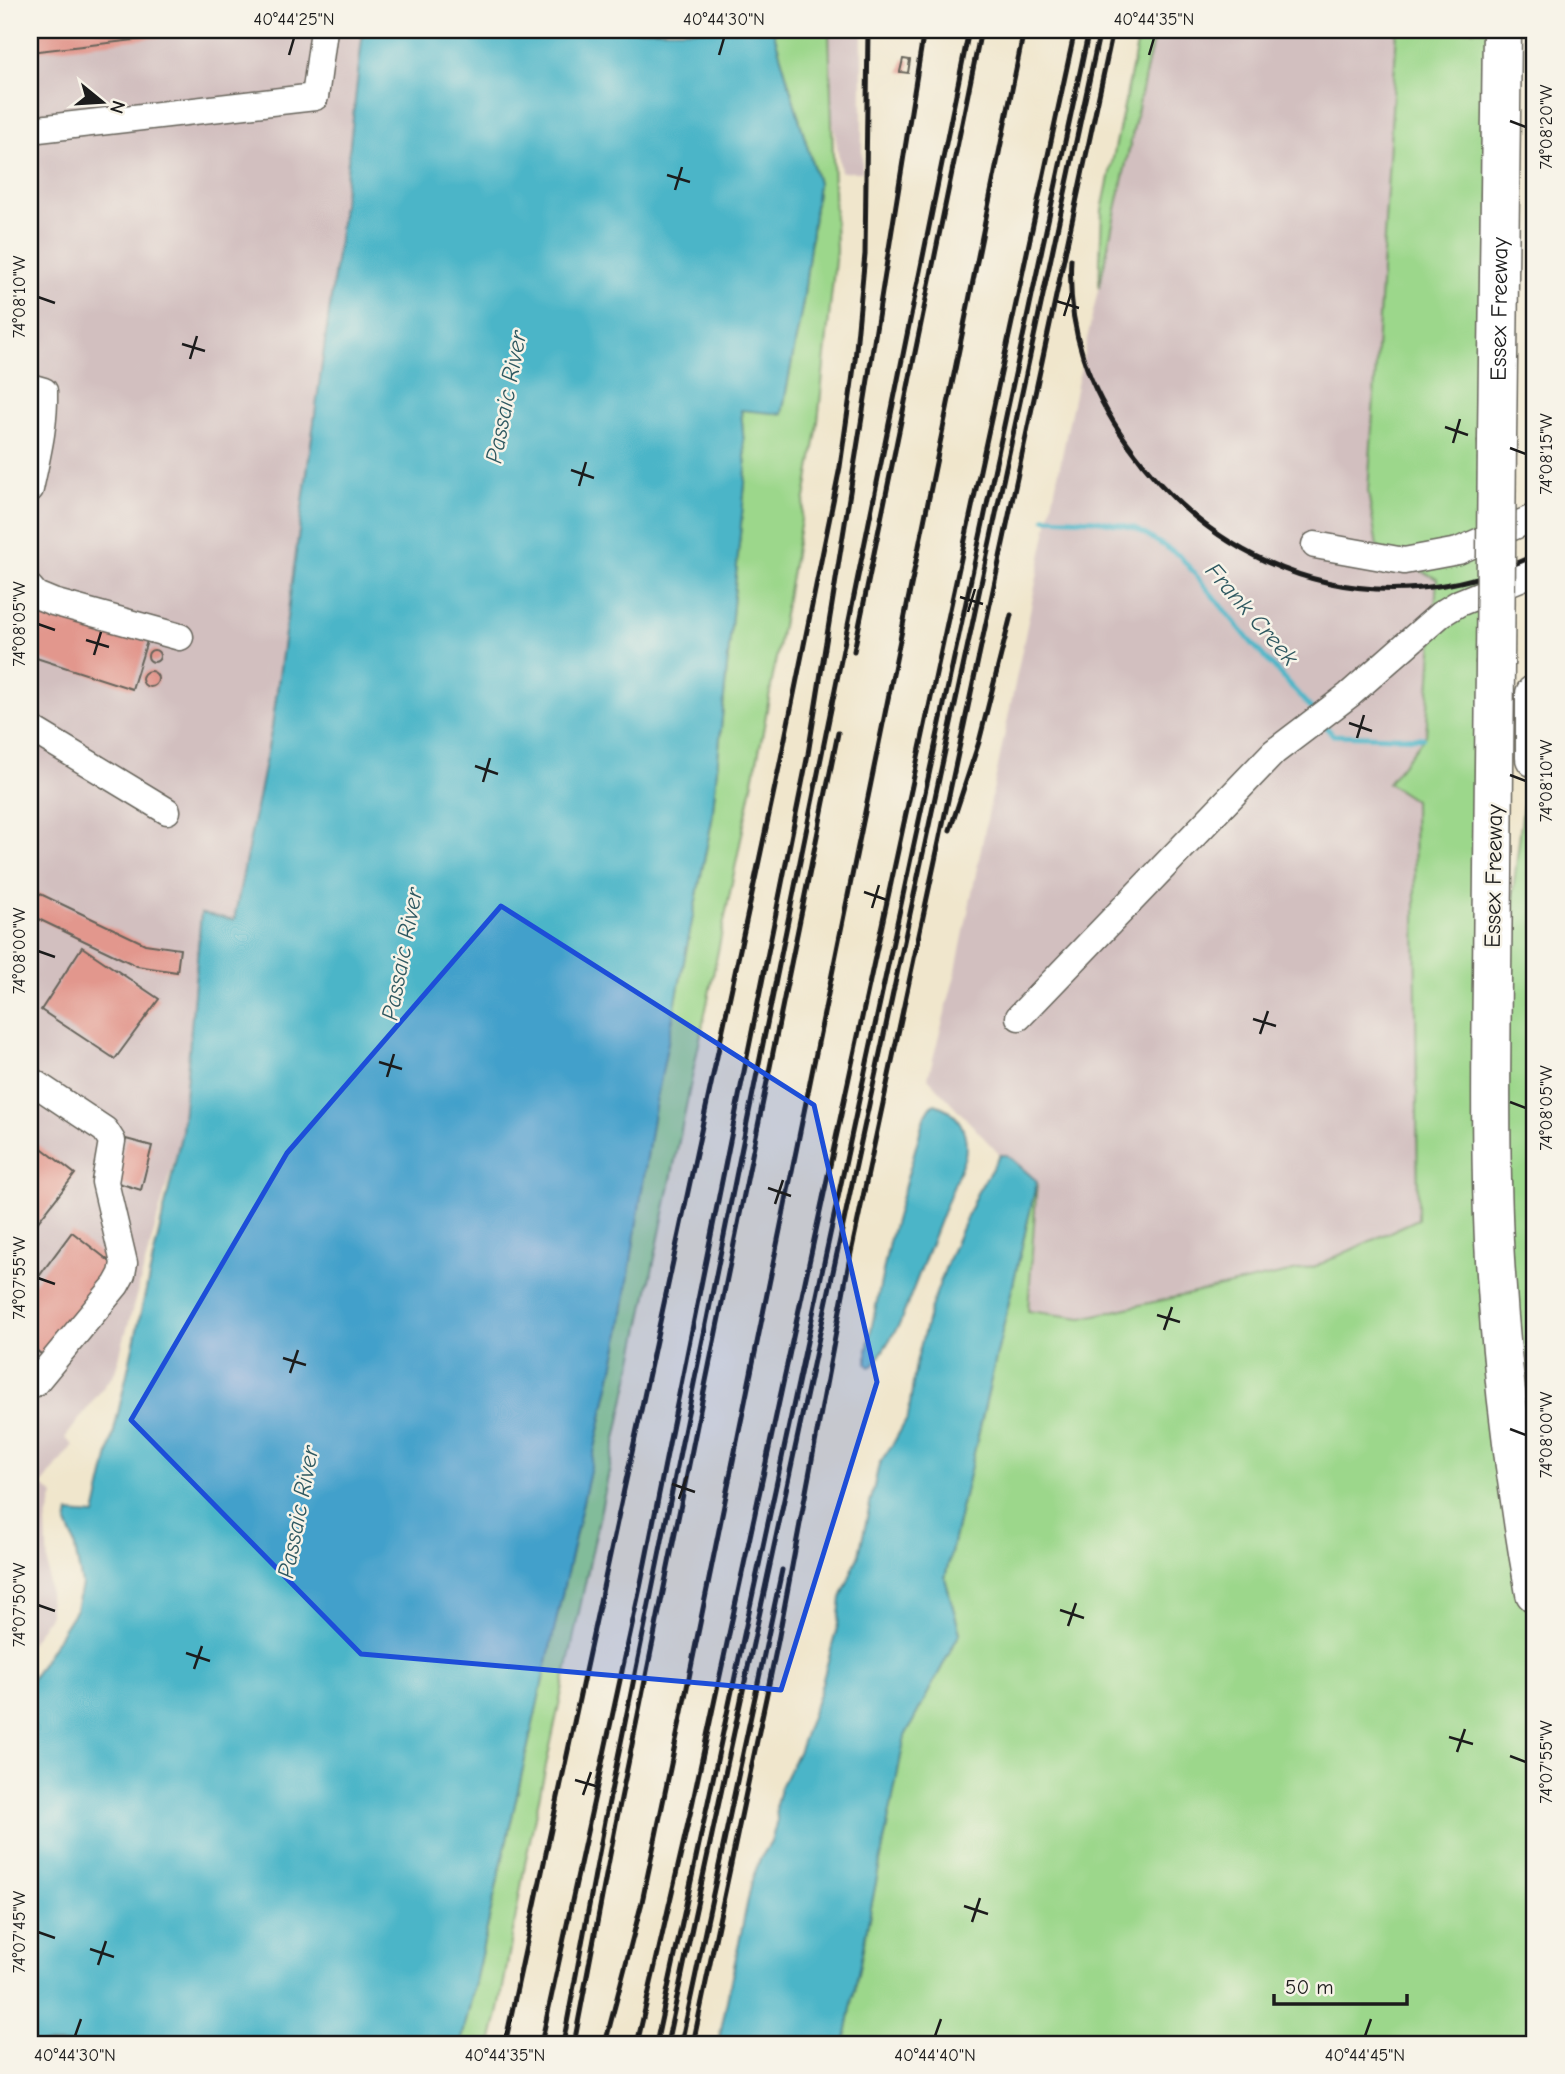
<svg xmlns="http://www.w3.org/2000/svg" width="1565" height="2074" font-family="'Comic Neue',sans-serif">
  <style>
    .industrial { fill: #d2bfbf }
    .green { fill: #9cd78b; stroke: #5c7a54; stroke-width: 2 }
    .water { fill: #4bb5c8; stroke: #346872; stroke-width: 2 }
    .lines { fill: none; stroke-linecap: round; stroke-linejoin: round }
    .stream { stroke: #4bb5c8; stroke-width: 5 }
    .building { fill: #e2978d }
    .minor-casing { stroke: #66635a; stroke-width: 29 }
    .highway-casing { stroke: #66635a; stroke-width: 41 }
    .minor { stroke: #fff; stroke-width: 26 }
    .highway { stroke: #fff; stroke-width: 38 }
    .rail { stroke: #1c1c1c; stroke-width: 5 }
    .highway-bridge-casing { stroke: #66635a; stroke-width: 41; stroke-linecap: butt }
    .highway-bridge { stroke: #fff; stroke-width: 38 }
    .marked { fill: #1d4ed8; fill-opacity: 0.2; stroke: #1d4ed8; stroke-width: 5; stroke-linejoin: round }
    .ticks { fill: none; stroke: #1c1c1c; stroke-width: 2.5 }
    .labels { text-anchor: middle; stroke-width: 5; stroke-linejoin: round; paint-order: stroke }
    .street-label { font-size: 23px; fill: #1c1c1c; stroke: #f7f3e8 }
    .water-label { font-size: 24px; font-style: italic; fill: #2f5961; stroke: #f7f3e8 }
    .neatline { fill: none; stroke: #1c1c1c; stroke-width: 2.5 }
    .ticks-label { font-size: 18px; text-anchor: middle; fill: #1c1c1c }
  </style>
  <rect width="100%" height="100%" fill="#f7f3e8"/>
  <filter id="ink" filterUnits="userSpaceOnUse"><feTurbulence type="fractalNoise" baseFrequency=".0143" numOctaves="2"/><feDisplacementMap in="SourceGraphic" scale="14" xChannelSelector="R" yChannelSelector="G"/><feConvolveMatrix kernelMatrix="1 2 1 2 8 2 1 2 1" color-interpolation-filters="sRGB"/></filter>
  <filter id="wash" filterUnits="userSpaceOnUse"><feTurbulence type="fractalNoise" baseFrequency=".00686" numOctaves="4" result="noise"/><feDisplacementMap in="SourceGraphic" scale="28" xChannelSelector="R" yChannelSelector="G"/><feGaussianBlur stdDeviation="1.57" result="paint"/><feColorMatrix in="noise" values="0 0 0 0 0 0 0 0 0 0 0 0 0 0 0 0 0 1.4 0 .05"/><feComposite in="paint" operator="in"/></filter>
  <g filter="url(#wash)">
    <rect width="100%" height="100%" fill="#f0e6cc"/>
    <g class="industrial">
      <path d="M30 30H363L339 240 272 727 234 921 201 914 182 1131 115 1372 65 1438 73 1445 42 1485 54 1495 46 1523 50 1615 30 1644Z"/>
      <path d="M821 30H862V172H841L823 60Z"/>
      <path d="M1155 30H1397L1368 492 1377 547 1437 579 1426 735 1414 799 1418 1219 1316 1266 1082 1318 1028 1311 1037 1181 1007 1155H1000L928 1078 955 975 1070 417Z"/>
    </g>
    <g class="green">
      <path d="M773 30H829L836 251 817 431 762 737 654 1262 526 1859 499 2010 491 2044H461L618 1346 653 1118 712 820 745 484 746 468 741 409 782 414 803 302 818 183Z"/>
      <path d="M1140 30H1155L1099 288 1102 210Z"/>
      <path d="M1397 30H1491L1494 1051 1535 707V2044H844L905 1736 960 1633 945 1578 1037 1181 1028 1311 1082 1318 1316 1266 1418 1219 1414 800 1388 783 1426 735 1437 579 1377 547 1368 492Z"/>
    </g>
    <g class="water">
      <path d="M363 30H773L818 183 803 302 782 414 741 410 746 468 745 484 712 820 653 1118 618 1346 461 2044H30V1682L76 1609 82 1585 73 1538 67 1524 69 1513 95 1515 182 1131 201 913 234 920 272 727 339 240Z"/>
      <path d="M935 1104C959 1112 969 1131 965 1156L900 1323 874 1365 870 1367 867 1364V1350L889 1242 924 1118 931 1106Z"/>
      <path d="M1000 1155H1007L1037 1181 945 1578 960 1633 905 1736 844 2044H718L752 1880 760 1859 771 1842 777 1820 776 1804 780 1789 799 1750 819 1694 838 1624 841 1598 859 1554 879 1464 894 1442 908 1417 916 1363 930 1310 950 1255 977 1193Z"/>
    </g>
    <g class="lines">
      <g class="stream">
        <path d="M1045 518 1096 520 1135 528 1180 556 1250 641 1315 713"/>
        <path d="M1323 723 1333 735 1423 738"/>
      </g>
    </g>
    <g id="blocks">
      <g class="building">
        <path d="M30 30H213V31L30 52Z"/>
        <path d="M903 59 910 60 908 73 900 72Z"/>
        <path d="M32 604 147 641 132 689 30 656V611Z"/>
        <circle cx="154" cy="656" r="6"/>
        <circle cx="150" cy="679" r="8"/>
        <path d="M30 889 145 944 180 949 177 972 137 966 30 915Z"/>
        <path d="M82 947 159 999 115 1059 41 1010Z"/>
        <path d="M30 1139 75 1174 30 1232Z"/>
        <path d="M126 1139 152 1146 141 1190 115 1182Z"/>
        <path d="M72 1232 118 1268 46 1358 30 1345V1280L34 1283Z"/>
      </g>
    </g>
  </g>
  <g filter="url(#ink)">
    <use href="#blocks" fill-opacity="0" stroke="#66635a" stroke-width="2"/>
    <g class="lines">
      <g class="minor-casing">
        <g id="minor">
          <path d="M30 130 315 97 324 30"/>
          <path d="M30 387 44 391C45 425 37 456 30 489"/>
          <path d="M1315 545 1404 561 1458 551 1535 517"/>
          <path d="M30 588 36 595 53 602 180 637"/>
          <path d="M30 728 167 811"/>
          <path d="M1019 1017 1274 752 1349 695 1441 614 1459 603 1535 572"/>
          <path d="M30 1080 105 1130 112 1141 105 1182 124 1263 122 1274 116 1285 35 1383 30 1385"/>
        </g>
      </g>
      <g class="highway-casing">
        <g id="highway">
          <path id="s1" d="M1497 440 1502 30"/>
          <path d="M1495 664C1494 768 1493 872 1492 976 1491 1064 1490 1153 1494 1241 1500 1359 1514 1477 1535 1593"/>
          <path d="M1535 694V758"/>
        </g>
      </g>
      <use href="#minor" class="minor"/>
      <use href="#highway" class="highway"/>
      <g class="rail">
        <path d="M1071 259C1067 329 1088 388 1128 444 1202 549 1320 608 1450 584 1480 579 1508 567 1535 555"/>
        <path d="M854 651 981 30"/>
        <path d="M950 830 979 742 1011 615"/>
        <path d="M505 2044 780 763 840 467 855 360 865 254 868 30"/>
        <path d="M541 2044 640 1588 808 754 924 30"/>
        <path d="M563 2044 605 1821 969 30"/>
        <path d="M574 2044 616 1823 838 733"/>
        <path d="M605 2044 642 1902 683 1707 1024 30"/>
        <path d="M637 2044 691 1810 1075 30"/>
        <path d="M656 2044 1089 30"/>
        <path d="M667 2044 1100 30"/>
        <path d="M681 2044 782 1570"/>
        <path d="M693 2044 778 1641 849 1262 1113 30"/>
      </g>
      <g class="highway-bridge-casing">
        <path id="highway-bridge" d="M1495 664 1497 440"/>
      </g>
      <use href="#highway-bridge" class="highway-bridge"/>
    </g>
  </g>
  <path class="marked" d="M501 906 814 1105 877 1382 781 1690 361 1654 131 1420 287 1153Z"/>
  <path class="ticks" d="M289 55 294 38M719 55 724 38M1149 55 1154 38M1510 121 1526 127M667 175 690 182M675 190 682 167M38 297 55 303M1056 301 1079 308M1064 316 1071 293M182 344 205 351M190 359 197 336M1445 427 1468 435M1453 443 1460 419M1510 448 1526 454M571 470 594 478M579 486 586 462M960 597 983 604M968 612 975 589M38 624 55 630M86 640 109 647M94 655 101 632M1349 723 1372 731M1357 738 1364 715M475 766 498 774M1510 775 1526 781M483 782 490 758M864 892 887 900M872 908 879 885M38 951 55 957M1253 1019 1276 1026M1260 1034 1268 1011M379 1062 402 1069M387 1077 394 1054M1510 1102 1526 1108M768 1188 791 1196M775 1204 783 1180M38 1278 55 1284M1157 1315 1180 1322M1164 1330 1172 1307M283 1358 306 1365M290 1373 298 1350M1510 1429 1526 1435M672 1484 695 1492M679 1499 687 1476M38 1605 55 1611M1060 1610 1084 1618M1068 1626 1076 1603M186 1653 210 1661M194 1669 202 1646M1449 1737 1473 1744M1457 1752 1465 1729M1510 1756 1526 1762M575 1780 599 1787M583 1795 591 1772M964 1906 988 1914M972 1922 980 1898M38 1932 55 1938M90 1949 114 1957M98 1965 106 1941M75 2036 81 2019M505 2036 511 2019M935 2036 941 2019M1365 2036 1371 2019"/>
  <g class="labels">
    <g class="street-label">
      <text dy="8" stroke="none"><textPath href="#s1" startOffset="131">Essex Freeway</textPath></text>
      <text transform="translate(1493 876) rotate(-89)" y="8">Essex Freeway</text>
    </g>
    <g class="water-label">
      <text transform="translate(506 397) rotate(-79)" y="8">Passaic River</text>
      <text transform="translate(1252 614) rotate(49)" y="8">Frank Creek</text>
      <text transform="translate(402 954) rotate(-79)" y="8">Passaic River</text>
      <text transform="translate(298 1512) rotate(-79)" y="8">Passaic River</text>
    </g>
  </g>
  <rect width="1565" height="2074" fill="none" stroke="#f7f3e8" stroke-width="77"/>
  <g transform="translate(102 102) rotate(108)" stroke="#f7f3e8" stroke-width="5" paint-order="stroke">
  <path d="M0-5L12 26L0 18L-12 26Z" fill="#1c1c1c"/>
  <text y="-10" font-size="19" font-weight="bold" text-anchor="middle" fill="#1c1c1c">N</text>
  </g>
  <path d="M1274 1994v10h133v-10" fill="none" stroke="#1c1c1c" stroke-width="3.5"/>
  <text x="1285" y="1994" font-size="21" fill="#1c1c1c" stroke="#f7f3e8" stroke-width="5" paint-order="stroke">50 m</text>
  <rect x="38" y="38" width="1488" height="1998" class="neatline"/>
  <g class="ticks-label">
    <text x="294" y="25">40°44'25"N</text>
    <text x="724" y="25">40°44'30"N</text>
    <text x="1154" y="25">40°44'35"N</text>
    <text transform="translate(1546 127) rotate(-90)" y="6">74°08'20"W</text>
    <text transform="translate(19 297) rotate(-90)" y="6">74°08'10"W</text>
    <text transform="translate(1546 454) rotate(-90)" y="6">74°08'15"W</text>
    <text transform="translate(19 624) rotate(-90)" y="6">74°08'05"W</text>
    <text transform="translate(1546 781) rotate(-90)" y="6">74°08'10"W</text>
    <text transform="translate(19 951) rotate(-90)" y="6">74°08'00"W</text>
    <text transform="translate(1546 1108) rotate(-90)" y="6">74°08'05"W</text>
    <text transform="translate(19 1278) rotate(-90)" y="6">74°07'55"W</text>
    <text transform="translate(1546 1435) rotate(-90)" y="6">74°08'00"W</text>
    <text transform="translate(19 1605) rotate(-90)" y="6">74°07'50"W</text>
    <text transform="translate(1546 1762) rotate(-90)" y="6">74°07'55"W</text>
    <text transform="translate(19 1932) rotate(-90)" y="6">74°07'45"W</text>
    <text x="75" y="2061">40°44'30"N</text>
    <text x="505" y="2061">40°44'35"N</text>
    <text x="935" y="2061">40°44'40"N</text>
    <text x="1365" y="2061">40°44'45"N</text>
  </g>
</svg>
